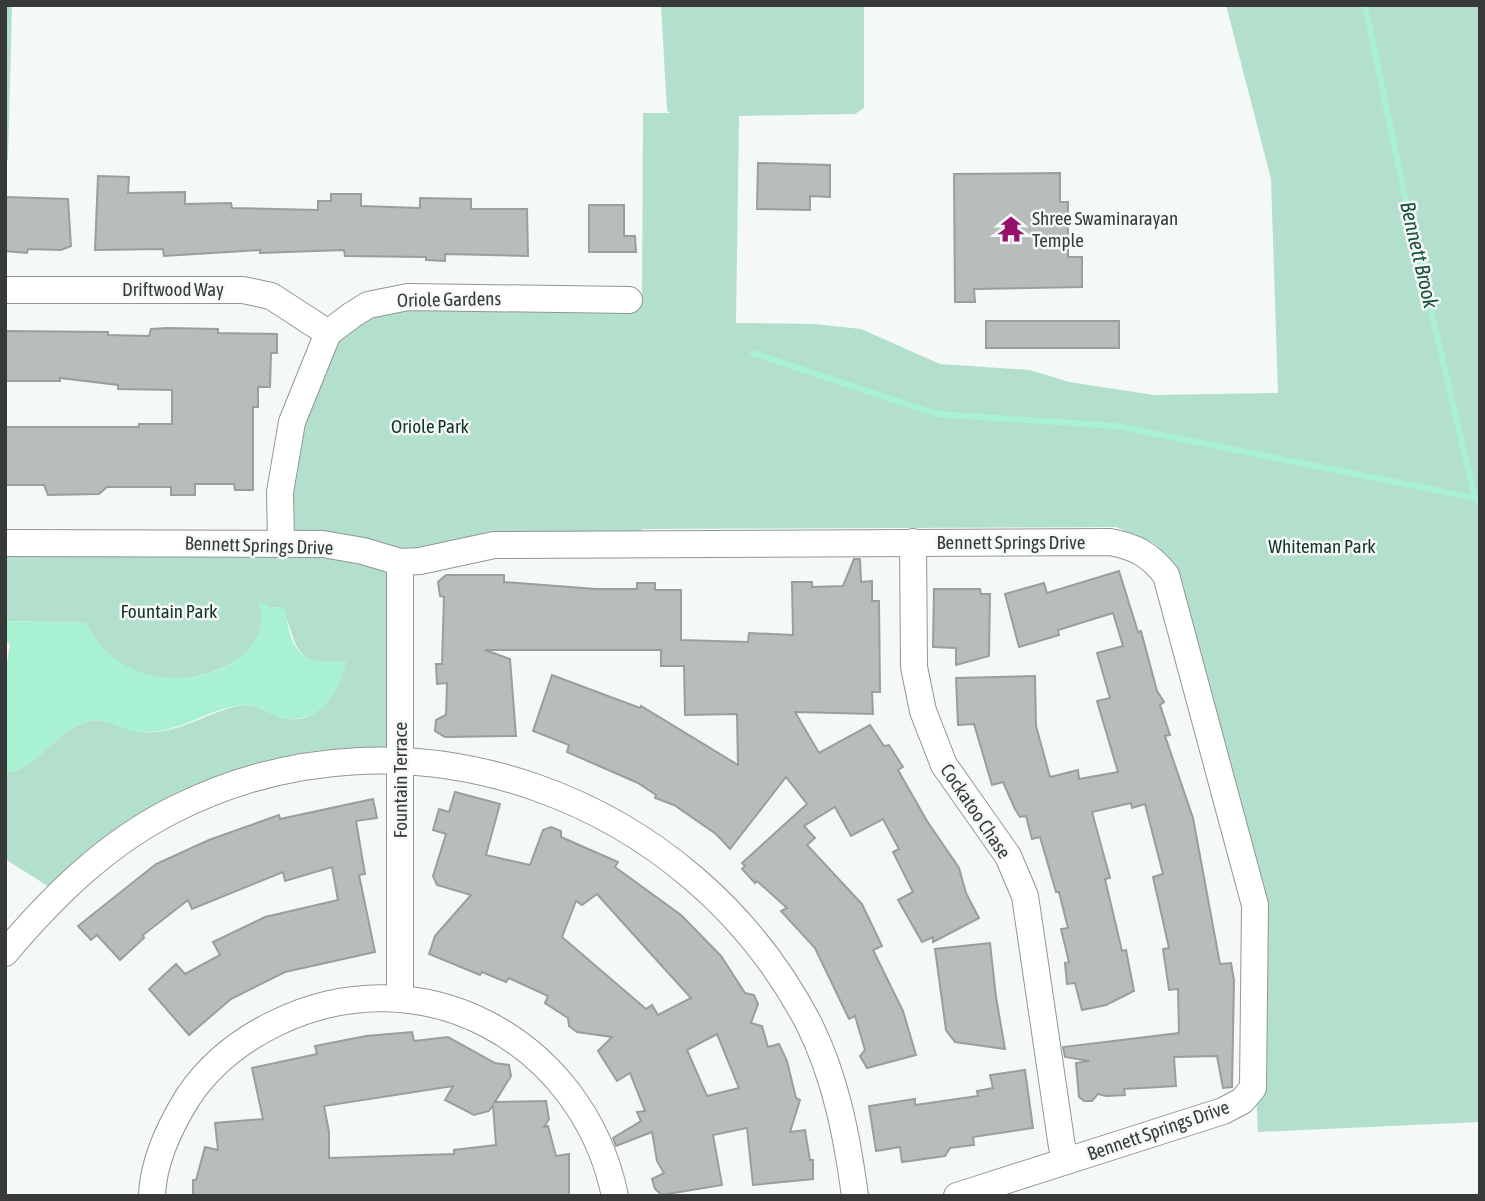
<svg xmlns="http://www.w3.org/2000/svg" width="1485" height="1201" font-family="'Asap Condensed',sans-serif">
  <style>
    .green { fill: #b3e0cc }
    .water { fill: #a9f1d3 }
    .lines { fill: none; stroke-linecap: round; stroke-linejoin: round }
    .stream { stroke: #a9f1d3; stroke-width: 6 }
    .building { fill: #b8bcba; stroke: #9a9e9c; stroke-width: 2; fill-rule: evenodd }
    .minor-casing { stroke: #929694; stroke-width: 28 }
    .minor { stroke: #fff; stroke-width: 26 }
    .labels { text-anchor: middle; stroke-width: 5; stroke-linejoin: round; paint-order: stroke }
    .poi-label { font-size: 19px; fill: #383a39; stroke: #f4f8f6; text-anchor: start }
    .street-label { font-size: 19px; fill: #383a39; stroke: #f4f8f6 }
    .park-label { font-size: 19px; fill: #133428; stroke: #f4f8f6 }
    .water-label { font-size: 21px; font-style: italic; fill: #1a523f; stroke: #f4f8f6 }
  </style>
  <rect width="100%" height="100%" fill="#f4f8f6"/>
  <g class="green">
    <path d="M5 5H12L8 160H5Z"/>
    <path d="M661 5H864V108L855 114 739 116 736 323 815 324 861 329 940 364 1030 370 1069 382 1154 395 1278 393 1271 179 1226 5H1480V1122L1258 1132 1255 1074 1257 929 1166 575 1165 554 1154 543 1116 527 642 529 641 544 400 562V762L237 783 59 893 5 859V773C39 768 57 728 90 721 108 716 123 731 141 732 177 735 204 714 237 706 254 702 263 710 277 716 313 731 336 695 345 666L339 662C291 667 297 640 282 607L270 608 259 601C261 609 264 619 262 628 252 670 175 689 140 674 115 664 98 647 86 623L5 621V543H281L280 492 328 333 430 297 642 300 643 113H671L667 111Z"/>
  </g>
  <path class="water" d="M258 600 270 608 282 607C289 613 286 618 288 626 296 663 314 663 346 661 341 692 318 726 282 718 267 714 259 703 242 705 206 709 181 734 140 732 122 732 108 716 90 721 57 728 39 768 5 773V673L10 645 5 639V621L86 623C135 721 285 673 258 600Z"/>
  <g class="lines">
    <g class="stream">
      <path d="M1365 5 1410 221 1475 498 1480 503"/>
      <path d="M753 353 937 414 1116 426 1475 498"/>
    </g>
  </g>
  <g class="building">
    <path d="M758 163 830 165V197L810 196V210L757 209Z"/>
    <path d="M1060 173V202H1068V257H1082V287L974 289 975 302H955L954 174Z"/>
    <path d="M98 176 129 177 128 193 185 192V204L231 203 232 208 318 210V201H331V194H361V206L420 208V198L471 199V209H527L528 256 445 254V261L426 260V257L345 256 344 250 260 253V250L164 256 163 249 95 250Z"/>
    <path d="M5 197 68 199 71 246 61 250 28 249 27 253 5 251Z"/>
    <path d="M589 205H624V236H635L636 252H589Z"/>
    <rect x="986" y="321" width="133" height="27"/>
    <path d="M167 328 218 329V333L277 334V353H271L270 387H258V407H253V490H235L234 484H195V495H171V487H107L99 494 48 495 44 485H5V427H139V424H172V390L118 389V385L60 378V381H5V331L108 332V335L149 336 151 329Z"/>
    <path d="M854 559H860L861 582 872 581V601H879L880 692H872L873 714 795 712 819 753 870 725 884 746 889 745 903 767 898 770 927 821 959 868 966 893 979 918 933 942V937L922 942 898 900 913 892 893 852 899 849 883 819 851 836 835 807 804 826 815 838 807 845 862 904 882 946 873 950 903 1011 916 1055 867 1068 860 1056 865 1050 855 1016 849 1019 815 948 781 911 787 908 757 881 755 883 742 869 745 866 742 863 807 804 786 777 730 849 716 834 674 805 655 798 656 795 638 783 567 752 569 745 533 731 552 675 640 708 641 706 738 765 737 714 685 715 684 666H661V650H485L510 659 516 736 445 737 435 731 436 720 446 715 447 683 437 684 436 664H442L444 597 440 596 438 582 446 575H504V582L596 589H637V583H655V590H681V640L748 642 749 633 793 635 792 582H812V587L843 586Z"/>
    <path d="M1119 571 1138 632 1141 631 1157 691 1164 702 1160 705 1170 735 1165 736 1193 818 1220 964 1231 963 1234 980 1232 1087 1223 1088 1217 1056 1174 1057 1176 1086 1124 1089 1125 1095 1106 1096 1098 1094 1092 1101H1084L1079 1097 1076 1063 1089 1061 1065 1057 1063 1047 1179 1033 1178 989 1169 990 1163 949 1169 948 1153 877 1163 874 1145 804 1132 808 1131 803 1092 812 1110 878 1105 879 1122 951 1126 950 1134 991 1106 1005 1082 1010 1075 983 1067 984 1065 963 1069 962 1061 929 1068 928 1059 892H1056L1040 837 1032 839 1026 816 1020 817 1015 809 1003 782 992 785 974 724 958 725 956 678 1035 676 1036 726 1050 777 1078 770 1079 779 1118 772 1097 701 1110 698 1097 653 1123 646 1113 613 1058 630 1059 635 1019 647 1005 594 1044 583 1047 593Z"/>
    <path d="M934 589H980L981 594H990L989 656 956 665V648L933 647Z"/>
    <path d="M455 792 500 804 486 855 530 865 543 830 551 827 561 831V837L618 862 615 867 681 915 721 956 745 993 754 995 758 1004 751 1023 762 1026 768 1047 779 1044 787 1061 796 1098 800 1100 790 1132 805 1130 810 1160H813V1179L753 1185 747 1128 713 1135 722 1185 662 1195 655 1189 652 1179 664 1173 657 1161 652 1132 616 1146 613 1138 641 1121 637 1112 645 1111 630 1073 617 1081 598 1051 612 1037 577 1032 569 1026 568 1018 545 1003 548 996 509 978 506 982 482 972 480 975 429 954 435 936 471 895 437 885 433 876 446 834 433 830 439 809 449 812ZM597 894 642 944 691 998 658 1015 652 1005 646 1009 562 937 576 901 582 905ZM717 1034 739 1088 707 1096 687 1050Z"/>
    <path d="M373 799 377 818 356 821 365 874 359 875 375 952 285 972 231 999 189 1035 149 989 176 964 185 974 220 955 213 942 265 917 338 900 332 867 285 881 283 872 192 909 188 900 143 935 144 938 120 960 97 935 91 940 78 926 156 864 209 840 279 815 280 819Z"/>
    <path d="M990 943 996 997 1005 1049 955 1042 946 1030 935 949Z"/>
    <path d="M412 1032 414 1041 448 1037 495 1063 509 1065 511 1076 495 1102 546 1101 549 1119 544 1127 548 1126 556 1156 569 1154V1196H193V1180H196L205 1147 218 1150 215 1123 263 1119 252 1068 317 1054 315 1046 366 1036ZM453 1086 445 1100 474 1115 489 1111 493 1105 496 1145 454 1150V1154L329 1158V1132L324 1106Z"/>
    <path d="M1025 1070 1033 1128 973 1137 974 1145 950 1148 945 1156 902 1162 900 1147 876 1151 869 1106 915 1099V1105L978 1096 977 1091 993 1088 990 1075Z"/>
  </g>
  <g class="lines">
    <g class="minor-casing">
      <g id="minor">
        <path d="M5 290H243L271 296 328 333"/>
        <path d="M913 542 914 667 923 711 944 765 1008 856 1025 896 1062 1147 1069 1160"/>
        <path d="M5 543 323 544 363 551 400 562 420 561 494 545 1110 542C1136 547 1149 554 1166 575L1255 905 1253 1088 1242 1101 1223 1111 957 1196"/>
        <path d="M281 543 280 492 292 422 328 333 352 315 368 305 408 297 629 300"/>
        <path d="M400 562V998"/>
        <path d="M5 953C54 895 107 843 175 809 408 692 691 796 809 1024 836 1078 847 1137 855 1196"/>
        <path d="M152 1196C153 1161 170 1126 188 1097 210 1064 241 1040 276 1023 422 952 583 1041 615 1196"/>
      </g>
    </g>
    <use href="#minor" class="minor"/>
  </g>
  <defs>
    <g id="temple-bare" transform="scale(2.1)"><path d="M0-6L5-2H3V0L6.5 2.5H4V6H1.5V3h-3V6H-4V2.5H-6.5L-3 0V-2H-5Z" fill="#951169" stroke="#f4f8f6" stroke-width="2.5" paint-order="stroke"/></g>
  </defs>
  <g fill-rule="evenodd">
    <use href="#temple-bare" x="1011" y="229"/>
  </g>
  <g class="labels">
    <g class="poi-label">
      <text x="1032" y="225">Shree Swaminarayan<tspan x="1032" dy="22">Temple</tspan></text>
    </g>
    <g class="street-label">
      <text x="173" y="296">Driftwood Way</text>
      <text transform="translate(449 299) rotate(-1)" y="7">Oriole Gardens</text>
      <text x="1011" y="549">Bennett Springs Drive</text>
      <text transform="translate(259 545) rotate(2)" y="7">Bennett Springs Drive</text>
      <text transform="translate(400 780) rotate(-90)" y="7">Fountain Terrace</text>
      <text transform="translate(976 811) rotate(56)" y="7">Cockatoo Chase</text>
      <text transform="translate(1158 1130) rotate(-19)" y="7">Bennett Springs Drive</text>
    </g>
    <g class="park-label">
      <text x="430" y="433">Oriole Park</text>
      <text x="1322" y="553">Whiteman Park</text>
      <text x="169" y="618">Fountain Park</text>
    </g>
    <g class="water-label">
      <text transform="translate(1419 255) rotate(77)" y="7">Bennett Brook</text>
    </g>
  </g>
  <rect width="1485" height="1201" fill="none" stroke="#383a39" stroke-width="14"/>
</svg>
